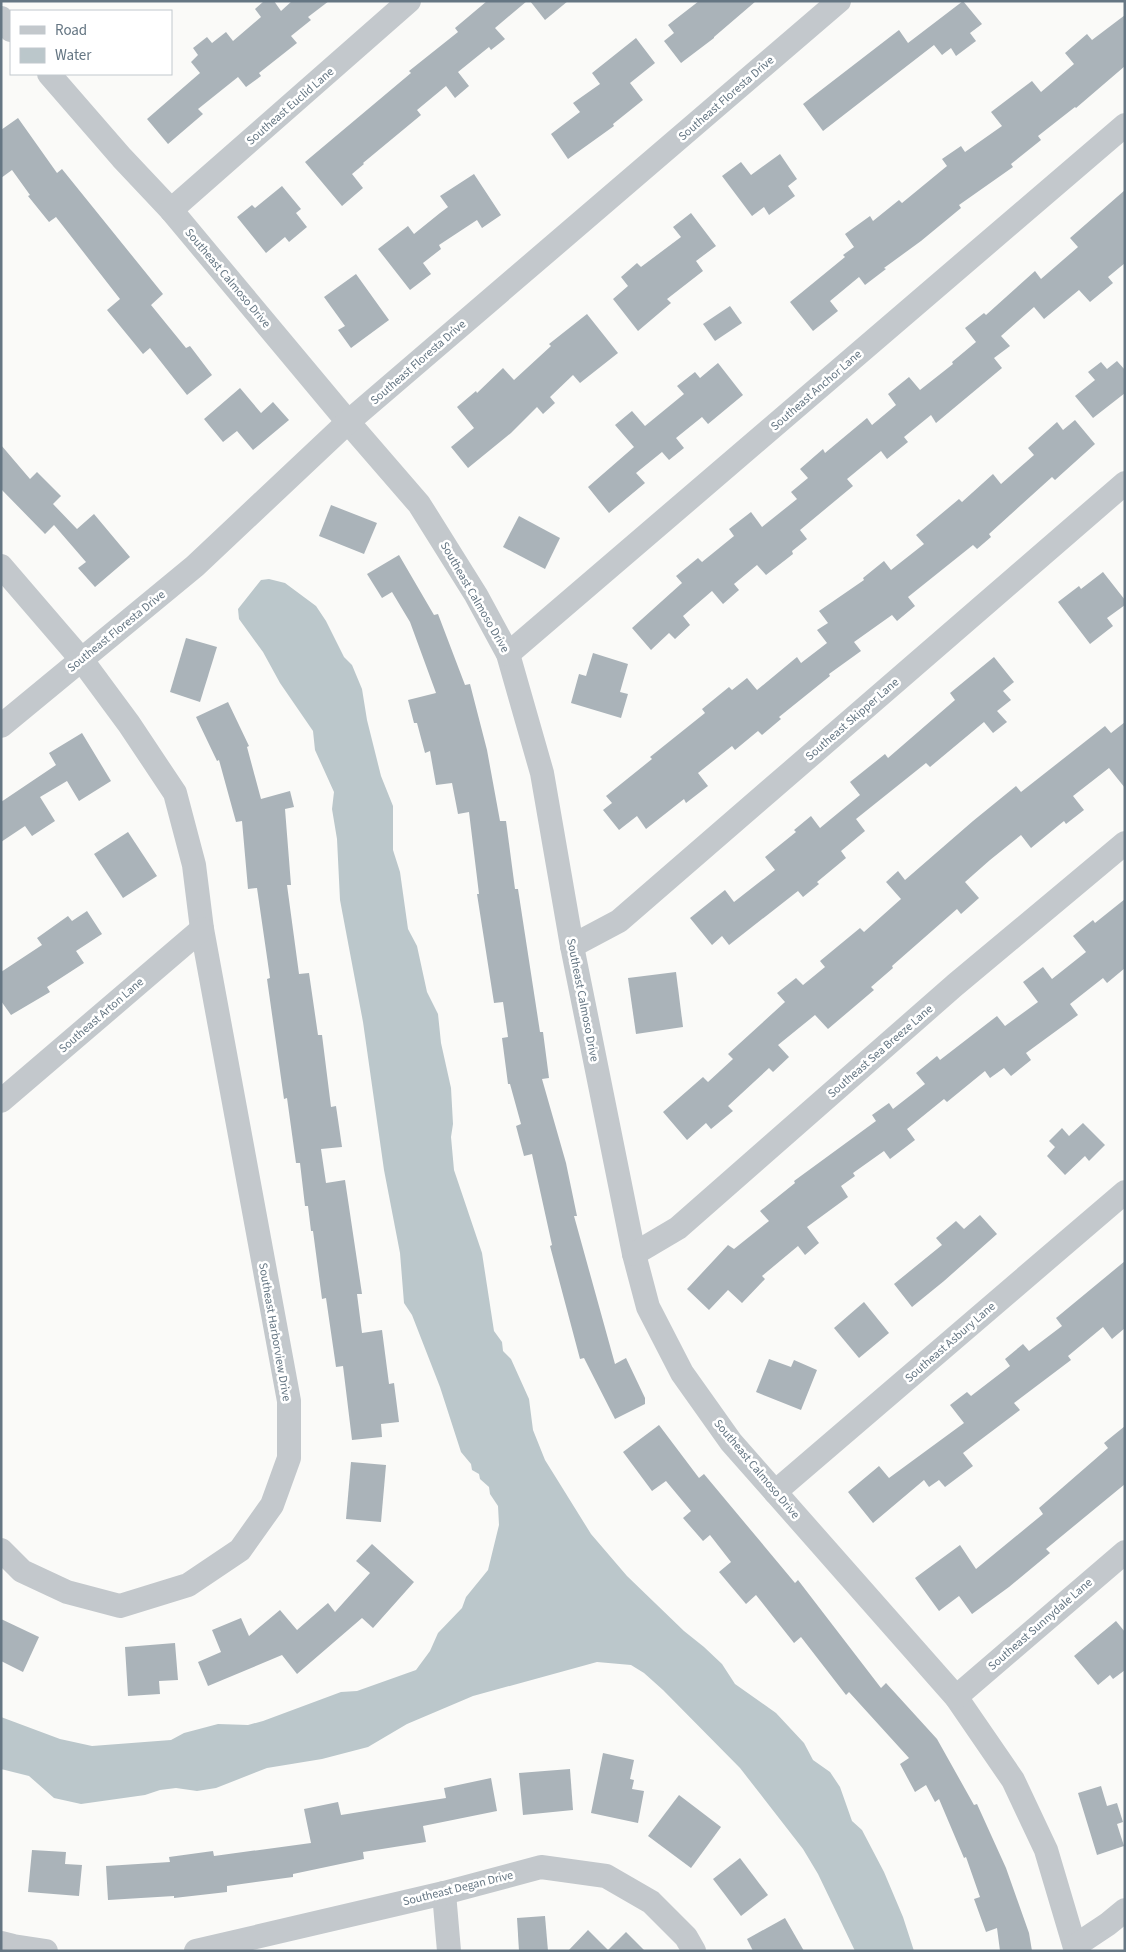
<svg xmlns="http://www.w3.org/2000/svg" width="1126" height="1952" font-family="'Source Sans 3',sans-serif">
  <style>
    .water { fill: #bbc7cb }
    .building { fill: #aab3b9 }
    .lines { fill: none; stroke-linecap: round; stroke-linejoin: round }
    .minor { stroke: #c3c8cc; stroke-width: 24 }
    .labels { text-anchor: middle; stroke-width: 5; stroke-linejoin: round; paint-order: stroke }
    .street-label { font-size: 12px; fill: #657683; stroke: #fff }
  </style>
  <rect width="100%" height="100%" fill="#fafaf8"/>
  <path class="water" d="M269 579 285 583 316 606 326 621 344 657 352 665 362 689 367 720 381 776 393 806V850L400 872 408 929 417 946 427 992 438 1014 441 1043 451 1088 453 1124 451 1137 454 1170 482 1253 494 1331 502 1342 503 1351 511 1359 529 1399 533 1430 545 1460 591 1534 627 1576 684 1631 704 1647 722 1664 735 1684 776 1713 804 1743 813 1760 830 1772 840 1787 852 1821 862 1830 884 1872 903 1917 914 1951H855L818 1874 803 1849 740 1768 663 1690 644 1673 631 1665 597 1662 473 1696 407 1724 368 1747 322 1759 267 1768 216 1788 197 1791 176 1788 160 1790 145 1795 81 1804 54 1798 29 1776 1 1769V1717L60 1739 92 1746 171 1740 184 1733 218 1724 248 1725 263 1721 341 1692 357 1691 416 1670 430 1651 438 1633 462 1608 466 1597 488 1570 499 1525 498 1506 490 1494 489 1487 480 1479 479 1474 472 1470 471 1464 461 1452 440 1387 412 1315 404 1303 400 1253 384 1170 363 1022 340 900 337 839 332 809 334 792 315 750 313 731 280 683 263 652 239 619 238 609 261 580Z"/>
  <g class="building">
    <path d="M264 1H274L281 11 292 1H329L308 17 311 20 291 36 297 43 259 73 261 76 246 87 238 77 198 109 203 114 168 144 147 119 200 73 191 62 198 55 193 48 207 37 212 43 226 32 233 41 261 17 255 9Z"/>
    <path d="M487 1H527L495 28 505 39 491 50 489 47 458 72 469 86 455 98 446 86 417 110 421 115 363 163 364 164 352 174 363 188 342 206 305 162 411 73 409 71 458 32 455 28Z"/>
    <path d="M530 1H568L545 20Z"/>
    <path d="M699 1H756L714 37V38L681 63 664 41 674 33 668 25Z"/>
    <path d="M963 1 982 24 970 33 976 41 956 56 951 48 942 55 934 45 823 131 803 104 899 30 908 43Z"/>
    <path d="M1125 15V66L1076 108 1075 107 1038 136 1041 140 1011 164 1013 167 959 205 961 208 921 241 884 268 886 269 865 285 859 277 830 301 838 311 813 331 790 302 845 257 843 255 854 247 845 234 870 216 873 221 899 200 902 203 947 166 942 159 961 146 965 152 1002 126 991 112 1032 81 1041 92 1074 64 1065 53 1087 34 1092 40Z"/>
    <path d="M636 38 655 63 630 83 643 100 613 124 614 126 568 159 551 134 580 112 573 103 600 84 592 73Z"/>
    <path d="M18 118 57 173 62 169 163 294 151 305 186 348 190 346 212 375 187 395 150 348 143 354 107 310 120 299 56 217 49 222 28 196 30 195 12 170 1 178V130Z"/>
    <path d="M780 154 797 179 788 186 795 196 769 215 764 207 752 216 722 176 741 162 751 175Z"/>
    <path d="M474 174 501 215 482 228 477 220 439 245 441 249 423 263 431 274 410 290 378 249 408 226 414 234 440 213 448 207 440 196Z"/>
    <path d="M282 186 301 209 296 213 307 227 289 242 285 237 266 253 237 217 252 205 255 208Z"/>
    <path d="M1125 190V263L1108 277 1113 283 1090 302 1079 290 1044 319 1034 307 1001 336 1010 346 994 358 1002 368 936 423 931 415 904 437 908 442 887 459 881 451 847 479 853 486 800 530 807 539 792 551 793 554 766 575 757 565 734 584 739 590 723 604 712 591 683 616 690 625 675 639 669 633 651 650 632 628 682 583 676 576 698 558 702 562 734 536 729 529 751 512 762 527 797 499 791 492 808 478 800 469 823 449 825 453 867 418 872 425 896 405 888 394 909 377 920 390 953 364 952 362 976 342 965 328 984 313 986 315 1035 271 1041 279 1078 247 1070 238Z"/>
    <path d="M691 213 716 246 696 261 703 271 667 299 671 303 638 331 613 299 628 286 621 277 637 263 641 267 681 237 673 227Z"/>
    <path d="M356 274 389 320 351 348 338 330 345 326 324 297Z"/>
    <path d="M730 306 742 323 715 341 703 324Z"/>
    <path d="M587 314 618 353 580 383 573 375 550 397 555 403 543 414 537 407 511 433 468 468 451 447 474 428 457 407 476 391 477 393 503 368 514 380 551 346 549 344Z"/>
    <path d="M1117 361 1125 370V393L1093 418 1075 396 1095 380 1088 372 1101 362 1107 369Z"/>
    <path d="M718 363 743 395 708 424 702 417 676 438 684 448 669 460 662 452 636 473 645 483 609 513 588 487 634 447 615 425 632 411 645 426 684 394 677 386 695 372 700 378Z"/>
    <path d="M240 388 261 413 273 402 289 420 253 450 237 431 223 442 204 419Z"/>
    <path d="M1075 420 1095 444 1055 480 1052 477 989 534 991 537 977 549 973 545 908 597 915 606 897 621 892 615 854 642 861 651 829 674 830 676 779 717 781 719 762 735 758 731 735 750 732 746 698 773 708 786 686 803 684 799 646 829 637 816 619 830 603 810 612 803 606 796 652 759 650 757 705 713 702 709 729 687 732 690 747 678 757 690 797 657 801 663 827 643 817 630 828 623 819 611 864 580 863 578 884 561 891 570 924 544 916 535 959 499 962 502 993 474 1001 484 1034 455 1028 448 1057 422 1063 430Z"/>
    <path d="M1 445 30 479 37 472 61 496 53 504 77 529 94 514 130 557 95 587 78 568 86 562 54 525 45 534 1 489Z"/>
    <path d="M331 505 377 523 364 554 319 536Z"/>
    <path d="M519 516 560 538 545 569 503 547Z"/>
    <path d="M399 555 434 615 438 614 465 685 470 684 487 750 500 821H506L515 889H518L540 1032H543L549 1078 542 1079 566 1163 577 1216H574L615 1364 626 1358 645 1398V1404L615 1419 584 1358 580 1359 550 1246 552 1245 532 1154 524 1156 516 1126 521 1124 510 1084H508L502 1038 508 1037 503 1002 494 1003 477 894H479L469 812 458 814 452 783 436 785 430 751 425 753 417 723H414L408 700 436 693 410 622 392 592 382 598 367 574Z"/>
    <path d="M1103 572 1125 600V605L1107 618 1113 626 1090 644 1058 602 1079 586 1081 589Z"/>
    <path d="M186 638 217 647 200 702 170 692Z"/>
    <path d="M593 653 628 664 620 692 628 694 621 718 571 703 579 674 586 676Z"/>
    <path d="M994 657 1014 682 1003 691 1011 700 997 711 1007 722 993 733 984 722 930 767 926 763 856 819 865 831 841 851 846 858 817 882 819 884 803 897 798 891 729 945 722 936 712 945 690 918 725 890 734 902 775 870 765 857 796 832 794 830 811 816 820 828 860 795 850 782 885 754 888 758 955 700 950 693Z"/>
    <path d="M228 702 249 746 247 747 261 799 290 791 294 807 285 809 291 885H287L299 974 309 973 318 1035H322L331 1107 336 1106 342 1147 321 1149 326 1183 345 1180 362 1294H357L362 1333 382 1330 389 1384 394 1383 399 1422 381 1424 382 1437 352 1440 343 1366 336 1367 326 1298 322 1299 313 1231H311L308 1206H305L300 1163H296L287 1098 284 1099 267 979 270 978 257 888 248 889 242 821 236 822 219 760 217 761 196 717Z"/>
    <path d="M1125 722V788L1109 768 1073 796 1084 810 1066 824 1064 821 1031 848 1021 835 990 860 965 882 979 898 961 914 957 909 892 966 893 968 871 987 874 990 828 1029 815 1015 778 1045 789 1057 773 1072 769 1068 728 1106 733 1111 711 1129 706 1123 687 1140 663 1112 703 1077 708 1082 733 1059 728 1054 785 1002 777 993 796 978 803 985 825 967 820 961 860 928 864 932 901 899 886 882 898 871 905 880 973 821 1016 786 1021 792 1105 726 1111 733Z"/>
    <path d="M82 733 111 781 79 801 67 781 40 797 55 821 32 836 25 826 1 842V802L56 765 49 753Z"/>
    <path d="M128 832 157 876 123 898 94 854Z"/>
    <path d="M1125 899V968L1107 983 1103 978 1070 1004 1078 1015 1026 1053 1031 1060 1011 1076 1004 1068 990 1078 985 1071 947 1102 944 1099 907 1129 915 1140 890 1159 884 1151 853 1173 855 1176 841 1186 848 1197 807 1227 819 1243 805 1255 798 1246 762 1276 765 1279 742 1303 728 1290 709 1310 687 1289 728 1245 734 1249 769 1221 760 1211 795 1183 794 1181 876 1121 872 1115 889 1103 893 1109 925 1084 916 1073 937 1056 940 1060 997 1016 1005 1026 1038 1002 1023 982 1043 967 1052 979 1086 952 1073 936 1093 920 1095 923Z"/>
    <path d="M87 911 102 934 76 951 84 963 47 987 50 992 11 1015 1 1001V972L42 945 37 938 68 916 72 921Z"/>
    <path d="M676 972 683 1027 636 1034 628 978Z"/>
    <path d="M1083 1123 1105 1145 1089 1161 1085 1156 1065 1175 1047 1156 1055 1147 1049 1141 1062 1128 1069 1136Z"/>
    <path d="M980 1215 997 1234 944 1281 912 1307 894 1284 942 1245 936 1238 956 1221 964 1229Z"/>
    <path d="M1125 1261V1328L1112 1339 1103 1327 1068 1356 1071 1360 1014 1403 1020 1410 963 1453 973 1466 945 1487 939 1480 929 1487 924 1480 873 1523 848 1492 879 1466 889 1478 964 1423 950 1405 967 1392 971 1396 1010 1366 1005 1359 1023 1344 1029 1351 1062 1326 1056 1318Z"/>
    <path d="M864 1302 889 1333 859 1358 834 1328Z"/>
    <path d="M769 1359 791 1367 794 1360 817 1370 801 1410 756 1392Z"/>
    <path d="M659 1425 699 1478 704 1474 795 1583 798 1580 881 1688 886 1683 937 1739 974 1805 977 1804 1006 1868 1029 1933 1032 1951H1000L997 1928 986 1932 974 1899 980 1897 966 1857 964 1858 939 1799 935 1802 926 1785 915 1792 900 1764 909 1758 849 1692 846 1695 801 1637 794 1643 756 1595 746 1604 719 1572 731 1562 710 1535 703 1541 683 1518 691 1511 666 1481 652 1491 623 1452Z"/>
    <path d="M1125 1426V1484L1046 1549 1050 1553 1009 1587 972 1614 959 1596 939 1611 915 1578 960 1545 976 1569 1043 1514 1039 1508 1108 1448 1104 1443Z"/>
    <path d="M351 1462 386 1465 381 1522 346 1519Z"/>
    <path d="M372 1544 414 1582 373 1628 362 1618 297 1674 282 1655 208 1686 198 1662 221 1652 212 1630 241 1618 249 1636 280 1610 297 1630 328 1603 335 1612 370 1573 356 1561Z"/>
    <path d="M1 1619 39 1637 23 1672 1 1661Z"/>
    <path d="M1116 1621 1125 1632V1670L1113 1679 1110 1675 1098 1685 1074 1656Z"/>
    <path d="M175 1643 178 1680 159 1681 160 1694 128 1696 125 1647Z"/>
    <path d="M603 1753 634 1760 630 1779 634 1780 632 1789 644 1791 638 1823 591 1813Z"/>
    <path d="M570 1769 573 1810 523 1815 519 1773Z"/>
    <path d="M491 1778 497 1811 423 1826 426 1842 363 1852 364 1859 293 1874V1877L227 1886V1892L174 1898V1896L108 1900 106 1866 170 1862 169 1857 213 1851 214 1856 311 1843 304 1809 338 1802 341 1815 446 1798 444 1788Z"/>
    <path d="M1101 1786 1107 1806 1117 1803 1123 1822 1117 1824 1124 1846 1097 1855 1078 1793Z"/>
    <path d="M679 1795 721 1827 691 1868 648 1836Z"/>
    <path d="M32 1850 66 1852 65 1864 82 1865 79 1896 28 1892Z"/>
    <path d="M740 1858 768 1895 741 1916 713 1879Z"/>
    <path d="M545 1916 548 1951H519L517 1918Z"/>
    <path d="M785 1918 804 1951H753L747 1939Z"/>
    <path d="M588 1930 608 1950 626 1932 645 1951H568Z"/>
  </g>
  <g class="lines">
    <g class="minor">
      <path d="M1 18 11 30"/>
      <path d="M49 74 122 158 171 210 348 422 419 504 476 595 508 654 542 773 572 946 634 1254 648 1307 682 1373 731 1442 956 1697 1013 1780 1046 1850 1076 1951"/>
      <path d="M171 210 409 1"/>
      <path d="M1 566 81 659 129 724 175 793 194 865 202 929 289 1401V1458L272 1505 240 1550 188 1585 120 1606 67 1592 22 1571 1 1550"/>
      <path d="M508 654 1125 125"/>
      <path d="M1 726 195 566 348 422 839 1"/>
      <path d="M572 946 619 921 1125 483"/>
      <path d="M1 1101 202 929"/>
      <path d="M634 1254 678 1228 955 985 1125 843"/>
      <path d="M775 1492 1125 1192"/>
      <path d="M956 1697 1125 1552"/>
      <path d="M444 1893 449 1951"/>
      <path d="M1 1943 13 1946 46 1951"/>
      <path d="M1075 1946 1108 1924 1125 1910"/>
      <path d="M196 1951 444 1893 541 1867 606 1876 651 1902 686 1937 694 1951"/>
    </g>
  </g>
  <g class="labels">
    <g class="street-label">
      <text transform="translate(726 98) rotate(-41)" y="4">Southeast Floresta Drive</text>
      <text transform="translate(290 106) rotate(-41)" y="4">Southeast Euclid Lane</text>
      <text transform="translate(228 278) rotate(50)" y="4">Southeast Calmoso Drive</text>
      <text transform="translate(418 362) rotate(-41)" y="4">Southeast Floresta Drive</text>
      <text transform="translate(816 390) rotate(-41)" y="4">Southeast Anchor Lane</text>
      <text transform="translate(475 597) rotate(60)" y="4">Southeast Calmoso Drive</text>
      <text transform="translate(116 631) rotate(-39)" y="4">Southeast Floresta Drive</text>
      <text transform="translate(852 719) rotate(-41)" y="4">Southeast Skipper Lane</text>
      <text transform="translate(583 1000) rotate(79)" y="4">Southeast Calmoso Drive</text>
      <text transform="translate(101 1015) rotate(-41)" y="4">Southeast Arton Lane</text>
      <text transform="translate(880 1051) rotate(-41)" y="4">Southeast Sea Breeze Lane</text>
      <text transform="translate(275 1332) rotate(80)" y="4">Southeast Harborview Drive</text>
      <text transform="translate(950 1342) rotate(-41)" y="4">Southeast Asbury Lane</text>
      <text transform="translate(757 1469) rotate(50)" y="4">Southeast Calmoso Drive</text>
      <text transform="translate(1040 1624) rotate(-41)" y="4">Southeast Sunnydale Lane</text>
      <text transform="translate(458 1888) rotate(-14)" y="4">Southeast Degan Drive</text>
    </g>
  </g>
  <rect width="1126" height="1952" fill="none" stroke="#657683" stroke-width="5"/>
  <rect x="10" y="10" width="162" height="65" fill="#ffffff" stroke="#c1c8cd"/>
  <rect x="20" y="26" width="25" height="8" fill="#c3c8cc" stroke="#c1c8cd"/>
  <text x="55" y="35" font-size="15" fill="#657683">Road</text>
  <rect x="20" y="48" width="25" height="15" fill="#bbc7cb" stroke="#c1c8cd"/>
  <text x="55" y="60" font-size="15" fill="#657683">Water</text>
</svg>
